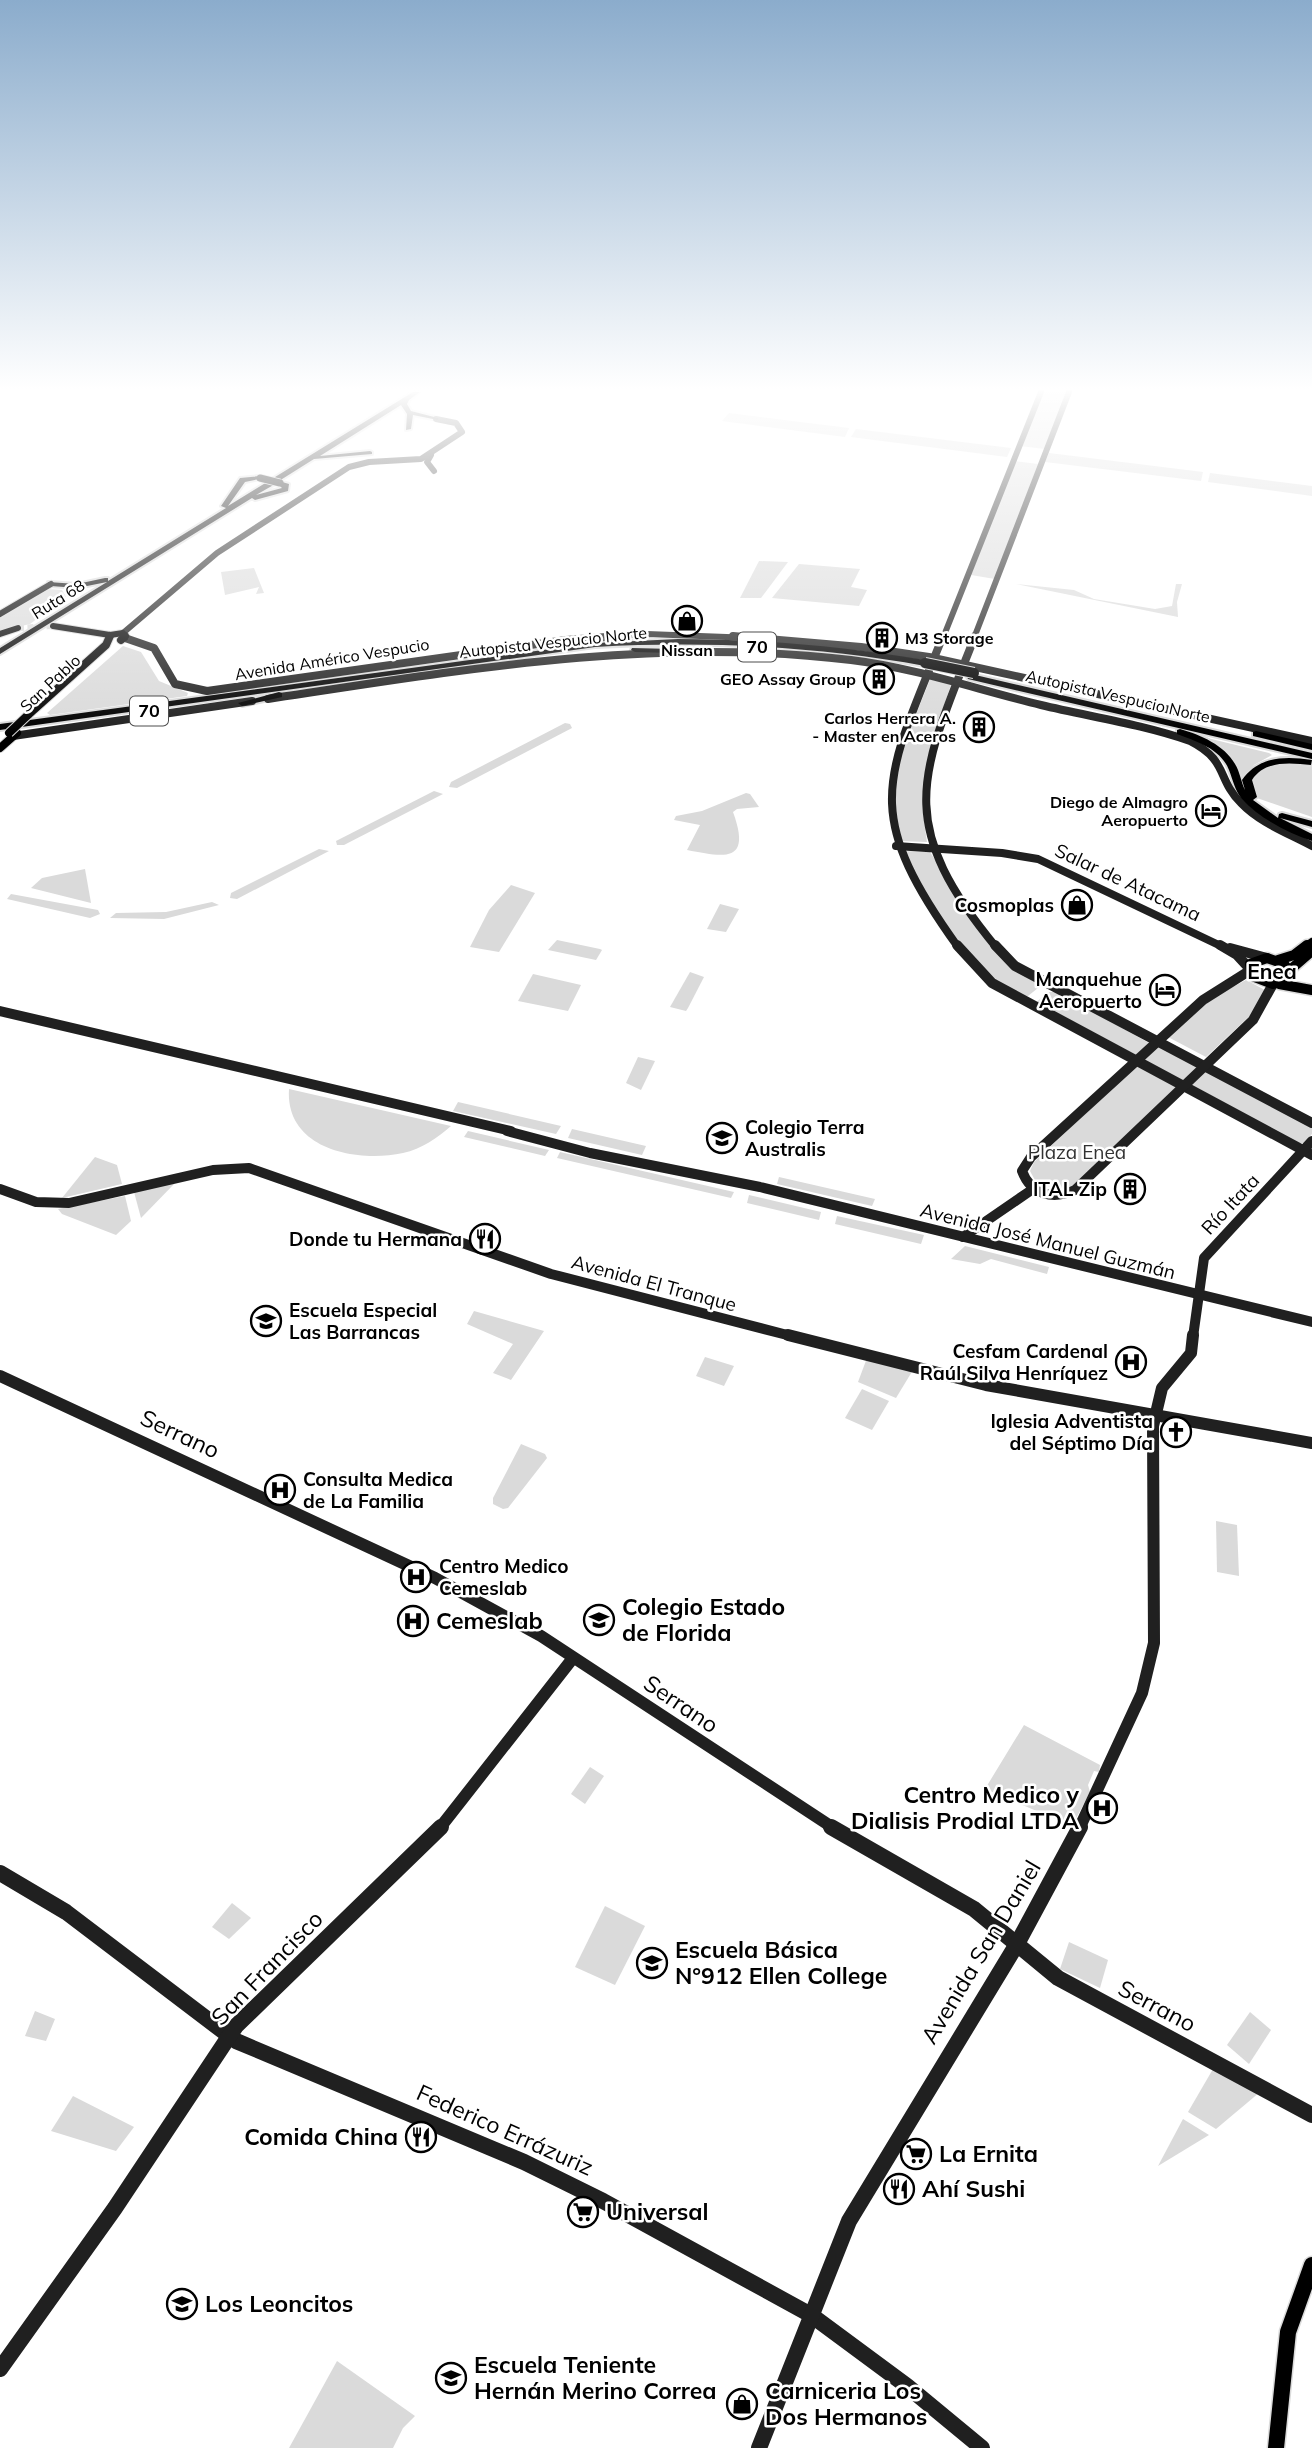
<svg xmlns="http://www.w3.org/2000/svg" width="1312" height="2448" font-family="Mulish,sans-serif">
  <style>
    .green { fill: #dadada }
    .lines { fill: none; stroke-linecap: round; stroke-linejoin: round }
    .primary-tunnel { stroke: #d9d9d9; stroke-width: 6; stroke-dasharray: 6 3.5; stroke-linecap: butt }
    .primary-far3-casing { stroke: #dbdbdb; stroke-width: 8 }
    .primary-far2-casing { stroke: #dbdbdb; stroke-width: 10 }
    .primary-far1-casing { stroke: #dbdbdb; stroke-width: 13 }
    .primary-casing { stroke: #dbdbdb; stroke-width: 19 }
    .highway-casing { stroke: #dbdbdb; stroke-width: 4 }
    .secondary-far4 { stroke: #202020; stroke-width: 6 }
    .secondary-far3 { stroke: #202020; stroke-width: 8 }
    .secondary-far2 { stroke: #202020; stroke-width: 10 }
    .secondary-far1 { stroke: #202020; stroke-width: 12 }
    .secondary { stroke: #202020; stroke-width: 16 }
    .primary-far3 { stroke: #000; stroke-width: 6 }
    .primary-far2 { stroke: #000; stroke-width: 8 }
    .primary-far1 { stroke: #000; stroke-width: 10 }
    .primary { stroke: #000; stroke-width: 16 }
    .highway { fill: #000; fill-rule: evenodd }
    .primary-bridge-casing { stroke: #dbdbdb; stroke-width: 10; stroke-linecap: butt }
    .highway-bridge-far1-casing { stroke: #dbdbdb; stroke-width: 9; stroke-linecap: butt }
    .highway-bridge-casing { stroke: #dbdbdb; stroke-width: 12; stroke-linecap: butt }
    .primary-bridge { stroke: #000; stroke-width: 8 }
    .highway-bridge-far1 { stroke: #000; stroke-width: 7 }
    .highway-bridge { stroke: #000; stroke-width: 10 }
    .labels { text-anchor: middle; stroke-width: 5; stroke-linejoin: round; paint-order: stroke }
    .far-street-label { font-size: 16px; fill: #000; stroke: #fff }
    .far-poi-label { font-size: 16px; font-weight: bold; fill: #000; stroke: #fff; text-anchor: end }
    .shield { fill: #fff; stroke: #4c4c4c; stroke-width: 2 }
    .shield-label { font-size: 18px; font-weight: bold; fill: #000 }
    .street-label { font-size: 19px; fill: #000; stroke: #fff }
    .poi-label { font-size: 19px; font-weight: bold; fill: #000; stroke: #fff; text-anchor: end }
    .park-label { font-size: 19px; fill: #313131; stroke: #fff }
    .neighbourhood-label { font-size: 21px; font-weight: bold; fill: #000; stroke: #fff }
    .near-street-label { font-size: 23px; fill: #000; stroke: #fff }
    .near-poi-label { font-size: 23px; font-weight: bold; fill: #000; stroke: #fff; text-anchor: start }
  </style>
  <rect width="100%" height="100%" fill="#fff"/>
  <g class="green">
    <path d="M1043 392H1066L1045 449 1020 446Z"/>
    <path d="M729 413 849 428 845 437 722 421Z"/>
    <path d="M856 429 1011 448 1007 457 851 437Z"/>
    <path d="M1049 453 1203 472 1201 481 1045 462Z"/>
    <path d="M1015 461 1038 464 995 579 971 575Z"/>
    <path d="M1210 473 1312 486V496L1208 482Z"/>
    <path d="M759 561 788 562 761 598H740Z"/>
    <path d="M799 564 860 569 851 587 867 590 859 606 772 598Z"/>
    <path d="M254 568 264 593 256 594 259 587 225 595 221 572Z"/>
    <path d="M1016 584 1074 590 1094 599 1155 609 1172 606 1176 584H1182L1177 602 1178 617Z"/>
    <path d="M46 589 62 590 66 597 30 624 0 631V617Z"/>
    <path d="M123 646 141 652 159 681 188 693 187 696 50 715 47 713Z"/>
    <path d="M931 677 952 682C931 743 917 777 927 842L899 841 895 815 898 759Z"/>
    <path d="M565 723 570 724 572 728 457 788 449 787 451 782Z"/>
    <path d="M1203 737 1269 753 1272 755 1254 765 1244 779 1231 758Z"/>
    <path d="M1283 763 1312 767V817L1257 798 1251 781 1259 770Z"/>
    <path d="M434 791 443 794 344 845H337L336 841Z"/>
    <path d="M746 793 750 794 759 807 737 809 733 812C752 864 724 857 687 850L700 825 674 820 676 816 702 811Z"/>
    <path d="M319 849 329 851 237 899 230 898 231 893Z"/>
    <path d="M903 851 930 852 984 934 1039 983 1038 988 1028 996C980 997 923 888 903 851Z"/>
    <path d="M85 869 91 903 31 888 42 878Z"/>
    <path d="M511 885 535 893 499 952 470 947 489 910Z"/>
    <path d="M11 894 98 910 100 914 90 918 7 899Z"/>
    <path d="M212 902 219 905 164 919 110 918 116 913 166 912Z"/>
    <path d="M720 904 739 909 726 932 707 929Z"/>
    <path d="M557 940 600 949 602 950 596 960 548 950Z"/>
    <path d="M690 972 704 977 688 1008 686 1011 670 1007Z"/>
    <path d="M533 974 581 985 568 1011 518 1001Z"/>
    <path d="M1246 980 1265 990 1254 1012 1206 1057 1168 1037 1214 997Z"/>
    <path d="M1047 992H1057L1149 1043 1136 1055 1037 1002Z"/>
    <path d="M1159 1047 1197 1067 1184 1081 1144 1060Z"/>
    <path d="M638 1057 655 1061 641 1090 626 1083Z"/>
    <path d="M1137 1065 1177 1086 1073 1186 1059 1190 1036 1182 1030 1171 1034 1162Z"/>
    <path d="M1206 1071 1312 1126V1134L1304 1143H1298L1192 1085Z"/>
    <path d="M289 1089 451 1126C437 1138 422 1149 403 1153 356 1163 285 1149 289 1089Z"/>
    <path d="M458 1102 561 1126 556 1134 453 1111Z"/>
    <path d="M572 1129 646 1146 642 1155 568 1138Z"/>
    <path d="M468 1131 549 1150 545 1156 464 1137Z"/>
    <path d="M560 1152 734 1192 731 1198 557 1158Z"/>
    <path d="M95 1157 117 1165 122 1184 62 1198Z"/>
    <path d="M779 1177 875 1199 872 1206 777 1184Z"/>
    <path d="M176 1182 141 1218 134 1192Z"/>
    <path d="M749 1195 821 1212 819 1220 747 1203Z"/>
    <path d="M125 1196 131 1221 116 1235 62 1214 58 1209Z"/>
    <path d="M837 1216 924 1235 921 1244 835 1224Z"/>
    <path d="M965 1246 1049 1267 1047 1274 991 1259 980 1264 951 1259Z"/>
    <path d="M474 1311 544 1331 511 1380 493 1373 513 1344 467 1324Z"/>
    <path d="M705 1357 734 1366 724 1386 696 1376Z"/>
    <path d="M867 1358 913 1370 896 1398 858 1382Z"/>
    <path d="M862 1389 889 1401 872 1430 845 1418Z"/>
    <path d="M521 1444 545 1454 547 1458 508 1508 503 1509 493 1504V1498Z"/>
    <path d="M1216 1521 1237 1525 1239 1576 1217 1572Z"/>
    <path d="M1024 1725 1100 1765 1099 1772 1094 1771 1088 1785 1090 1792 1072 1826 985 1789Z"/>
    <path d="M590 1767 604 1776 585 1804 571 1794Z"/>
    <path d="M232 1903 251 1918 229 1939 212 1927Z"/>
    <path d="M605 1906 645 1926 615 1985 575 1967Z"/>
    <path d="M1069 1942 1108 1960 1100 1988 1060 1969Z"/>
    <path d="M35 2011 55 2019 46 2041 25 2036Z"/>
    <path d="M1250 2012 1271 2030 1249 2064 1227 2045Z"/>
    <path d="M1213 2069 1260 2092 1216 2129 1188 2112Z"/>
    <path d="M73 2096 134 2127 116 2151 51 2131Z"/>
    <path d="M1183 2119 1209 2135 1158 2166Z"/>
    <path d="M337 2361 415 2416 403 2428 393 2448H289Z"/>
  </g>
  <g class="lines">
    <path class="primary-tunnel" d="M18 628 53 626"/>
    <g class="primary-far3-casing">
      <g id="primary-far3">
        <path d="M0 614 51 584"/>
        <path d="M53 626 110 635"/>
        <path d="M0 634 18 628"/>
        <path d="M110 635 123 633 125 638"/>
        <path d="M109 638 110 635"/>
      </g>
    </g>
    <g class="primary-far2-casing">
      <g id="primary-far2">
        <path d="M121 640 125 636"/>
        <path d="M28 715 106 645 110 636"/>
        <path d="M0 748 17 733"/>
        <path d="M1305 947 1312 942"/>
      </g>
    </g>
    <g class="primary-far1-casing">
      <g id="primary-far1">
        <path d="M1267 958 1284 964 1291 973 1289 979 1273 984 1252 976 1250 964Z"/>
        <path d="M1278 960 1294 955 1307 945"/>
        <path d="M1290 970 1312 951"/>
        <path d="M1279 984 1312 990"/>
      </g>
    </g>
    <g class="primary-casing">
      <path id="primary" d="M1276 2448 1288 2332 1312 2265"/>
    </g>
    <g class="highway-casing">
      <g id="highway">
        <path d="M413 392H420L409 400 407 404 411 411 438 418V420L413 415 411 429 406 430 407 414 401 405 320 456 370 451 372 452V454L314 459 279 481 289 484 288 491 255 500 252 498 0 654V648L107 582 77 588 51 586H48V582L77 584 105 578H108V581L226 508 221 506 240 478 260 476 264 478 245 482 228 506ZM277 483 282 488 256 495Z"/>
        <path d="M678 639C761 639 843 646 925 660L929 663 925 666C815 646 706 641 595 647L0 730V724L595 643Z"/>
        <path d="M632 648 674 649 678 651 674 653 635 652 631 650Z"/>
        <path d="M971 674 1312 753V759L968 679 967 677Z"/>
        <path d="M279 692 282 693V697L242 706 238 703Z"/>
        <path d="M1180 729C1201 735 1224 745 1235 764 1240 772 1241 782 1245 790L1242 780C1259 756 1285 756 1312 760L1311 765C1290 763 1265 760 1252 780L1257 797 1253 800 1278 818 1279 814 1282 813 1312 821V827L1280 818 1312 834V841C1288 833 1259 818 1242 799 1235 791 1233 780 1229 770 1221 749 1196 741 1177 734V730Z"/>
        <path d="M1256 731 1312 744V750L1253 736V732Z"/>
      </g>
    </g>
    <g class="secondary-far4">
      <path d="M431 455 427 462 434 471"/>
      <path d="M123 633 217 553 349 467 369 462 421 459 462 432 456 423 436 419"/>
      <path d="M595 638 647 634 753 638"/>
      <path d="M943 638 1041 392"/>
      <path d="M974 638 1069 392"/>
    </g>
    <g class="secondary-far3">
      <path d="M733 636 861 647 929 657 1312 741"/>
      <path d="M943 636C885 780 860 811 958 947"/>
      <path d="M975 636C921 774 892 821 996 947"/>
      <path d="M125 638 154 648 175 684 207 691 566 640 619 636"/>
      <path d="M268 699C460 670 656 636 851 660 916 668 978 690 1041 705 1091 717 1141 724 1190 741 1229 761 1216 778 1241 803 1260 823 1288 833 1312 846"/>
      <path d="M13 736 252 701"/>
      <path d="M896 846 1002 853 1038 859 1223 947"/>
    </g>
    <g class="secondary-far2">
      <path d="M957 945 992 983 1312 1155"/>
      <path d="M995 945 1015 966 1312 1123"/>
      <path d="M1220 945 1237 955 1249 968"/>
      <path d="M1230 948 1267 958"/>
      <path d="M1249 971 1203 1000 1031 1157 1022 1171C1031 1195 1053 1200 1075 1190L1253 1020 1273 984"/>
      <path d="M0 1011 511 1131"/>
      <path d="M507 1131 590 1153 760 1187 1312 1322"/>
      <path d="M0 1189 36 1202 69 1203 213 1170 249 1168 551 1274 795 1337"/>
      <path d="M963 1237 1033 1189"/>
      <path d="M1193 1337 1204 1258 1312 1141"/>
    </g>
    <g class="secondary-far1">
      <path d="M788 1335 986 1385 1312 1443"/>
      <path d="M0 1376 435 1578 541 1636 835 1829"/>
      <path d="M439 1829 573 1658"/>
      <path d="M1079 1829 1142 1693 1154 1643 1153 1426 1162 1388 1191 1353 1193 1335"/>
    </g>
    <g class="secondary">
      <path d="M831 1827 974 1909 1058 1978 1312 2115"/>
      <path d="M0 1873 66 1912 236 2041 524 2162 603 2201 811 2315 907 2386 982 2448"/>
      <path d="M0 2369 115 2208 236 2026 441 1827"/>
      <path d="M759 2448 849 2221 1017 1944 1080 1827"/>
    </g>
    <use href="#primary-far3" class="primary-far3"/>
    <use href="#primary-far2" class="primary-far2"/>
    <use href="#primary-far1" class="primary-far1"/>
    <use href="#primary" class="primary"/>
    <use href="#highway" class="highway"/>
    <g class="primary-bridge-casing">
      <path id="primary-bridge" d="M9 733 28 715"/>
    </g>
    <g class="highway-bridge-far1-casing">
      <path id="highway-bridge-far1" d="M260 478 280 483"/>
    </g>
    <g class="highway-bridge-casing">
      <path id="highway-bridge" d="M925 663 974 673"/>
    </g>
    <use href="#primary-bridge" class="primary-bridge"/>
    <use href="#highway-bridge-far1" class="highway-bridge-far1"/>
    <use href="#highway-bridge" class="highway-bridge"/>
  </g>
  <linearGradient id="sky" x2="0" y2="1"><stop stop-color="#8baccc"/><stop offset="0.53" stop-color="#fff"/><stop offset="1" stop-color="#fff" stop-opacity="0"/></linearGradient>
  <rect width="1312" height="734" fill="url(#sky)"/>
  <defs>
    <g id="shop-ring" transform="scale(1.575)"><circle r="9.5" fill="#fff" stroke="#000" stroke-width="1.5"/><path d="M-5-2.5h2.3a2.7 3.5 0 0 1 5.4 0H5L5.5 6h-11ZM-1.5-2.5h3a1.5 2.3 0 0 0-3 0Z" fill="#000"/></g>
    <g id="building-ring" transform="scale(1.575)"><circle r="9.5" fill="#fff" stroke="#000" stroke-width="1.5"/><path d="M-4-6H4V6H1V3H-1V6H-4ZM-2.5-4.3h1.7v1.8h-1.7ZM.8-4.3h1.7v1.8H.8ZM-2.5-1h1.7V.8h-1.7ZM.8-1h1.7V.8H.8Z" fill="#000"/></g>
    <g id="hotel-ring" transform="scale(1.575)"><circle r="9.5" fill="#fff" stroke="#000" stroke-width="1.5"/><path d="M-6-4.5h1.5V1H6V5H4.5V3h-9V5H-6ZM-4 0a1.8 1.8 0 1 1 3.6 0ZM.5 0V-2.5h3Q6-2.5 6 0Z" fill="#000"/></g>
    <g id="school-ring" transform="scale(1.575)"><circle r="9.5" fill="#fff" stroke="#000" stroke-width="1.5"/><path d="M0-5L7-2L0 1L-7-2ZM-4 1L0 2.5L4 1V4Q0 6-4 4Z" fill="#000"/></g>
    <g id="restaurant-ring" transform="scale(1.575)"><circle r="9.5" fill="#fff" stroke="#000" stroke-width="1.5"/><path d="M-5-6h1v4h1v-4h1v4h1v-4h1v5L-1.5 .5V6h-2V.5L-5-1ZM5-6V6H3V1.5H1.5Q1.5-4 5-6Z" fill="#000"/></g>
    <g id="hospital-ring" transform="scale(1.575)"><circle r="9.5" fill="#fff" stroke="#000" stroke-width="1.5"/><path d="M-5-5h3v3.5h4V-5h3V5h-3V1.5h-4V5h-3Z" fill="#000"/></g>
    <g id="church-ring" transform="scale(1.575)"><circle r="9.5" fill="#fff" stroke="#000" stroke-width="1.5"/><path d="M-1.2-6h2.4v3.5h3.3v2.4h-3.3V6h-2.4V-.1h-3.3v-2.4h3.3Z" fill="#000"/></g>
    <g id="supermarket-ring" transform="scale(1.575)"><circle r="9.5" fill="#fff" stroke="#000" stroke-width="1.5"/><path d="M-6-5.5h2.5l.6 2H6L4.5 2H-2.5L-4.4-4H-6ZM-1.5 3.2a1.3 1.3 0 1 0 .1 0ZM3 3.2a1.3 1.3 0 1 0 .1 0Z" fill="#000"/></g>
  </defs>
  <g fill-rule="evenodd">
    <use href="#shop-ring" x="687" y="621"/>
    <use href="#building-ring" x="882" y="638"/>
    <use href="#building-ring" x="879" y="679"/>
    <use href="#building-ring" x="979" y="727"/>
    <use href="#hotel-ring" x="1211" y="811"/>
    <use href="#shop-ring" x="1077" y="905"/>
    <use href="#hotel-ring" x="1165" y="990"/>
    <use href="#school-ring" x="722" y="1138"/>
    <use href="#building-ring" x="1130" y="1189"/>
    <use href="#restaurant-ring" x="485" y="1239"/>
    <use href="#school-ring" x="266" y="1321"/>
    <use href="#hospital-ring" x="1131" y="1362"/>
    <use href="#church-ring" x="1176" y="1432"/>
    <use href="#hospital-ring" x="280" y="1490"/>
    <use href="#hospital-ring" x="416" y="1577"/>
    <use href="#school-ring" x="599" y="1620"/>
    <use href="#hospital-ring" x="413" y="1621"/>
    <use href="#hospital-ring" x="1102" y="1808"/>
    <use href="#school-ring" x="652" y="1963"/>
    <use href="#restaurant-ring" x="421" y="2137"/>
    <use href="#supermarket-ring" x="916" y="2154"/>
    <use href="#restaurant-ring" x="899" y="2189"/>
    <use href="#supermarket-ring" x="583" y="2212"/>
    <use href="#school-ring" x="182" y="2304"/>
    <use href="#school-ring" x="451" y="2378"/>
    <use href="#shop-ring" x="742" y="2404"/>
  </g>
  <g class="labels">
    <g class="far-street-label">
      <text transform="translate(58 599) rotate(-32)" y="6">Ruta 68</text>
      <text transform="translate(553 642) rotate(-6)" y="6">Autopista Vespucio Norte</text>
      <text transform="translate(332 659) rotate(-9)" y="6">Avenida Américo Vespucio</text>
      <text transform="translate(50 683) rotate(-43)" y="6">San Pablo</text>
      <text transform="translate(1118 696) rotate(13)" y="6">Autopista Vespucio Norte</text>
    </g>
    <g class="far-poi-label">
      <text x="905" y="644" text-anchor="start">M3 Storage</text>
      <text x="687" y="656" text-anchor="middle">Nissan</text>
      <text x="856" y="685">GEO Assay Group</text>
      <text x="956" y="724">Carlos Herrera A.<tspan x="956" dy="18">- Master en Aceros</tspan></text>
      <text x="1188" y="808">Diego de Almagro<tspan x="1188" dy="18">Aeropuerto</tspan></text>
    </g>
    <g class="shield">
      <rect x="738" y="632.5" width="38" height="29" rx="5"/>
      <rect x="130" y="696.5" width="38" height="29" rx="5"/>
    </g>
    <g class="shield-label">
      <text x="757" y="653">70</text>
      <text x="149" y="717">70</text>
    </g>
    <g class="street-label">
      <text transform="translate(1128 882) rotate(25)" y="7">Salar de Atacama</text>
      <text transform="translate(1230 1204) rotate(-47)" y="7">Río Itata</text>
      <text transform="translate(1048 1241) rotate(14)" y="7">Avenida José Manuel Guzmán</text>
      <text transform="translate(654 1283) rotate(15)" y="7">Avenida El Tranque</text>
    </g>
    <g class="poi-label">
      <text x="1054" y="912">Cosmoplas</text>
      <text x="1142" y="986">Manquehue<tspan x="1142" dy="22">Aeropuerto</tspan></text>
      <text x="745" y="1134" text-anchor="start">Colegio Terra<tspan x="745" dy="22">Australis</tspan></text>
      <text x="1107" y="1196">ITAL Zip</text>
      <text x="462" y="1246">Donde tu Hermana</text>
      <text x="289" y="1317" text-anchor="start">Escuela Especial<tspan x="289" dy="22">Las Barrancas</tspan></text>
      <text x="1108" y="1358">Cesfam Cardenal<tspan x="1108" dy="22">Raúl Silva Henríquez</tspan></text>
      <text x="1153" y="1428">Iglesia Adventista<tspan x="1153" dy="22">del Séptimo Día</tspan></text>
      <text x="303" y="1486" text-anchor="start">Consulta Medica<tspan x="303" dy="22">de La Familia</tspan></text>
      <text x="439" y="1573" text-anchor="start">Centro Medico<tspan x="439" dy="22">Cemeslab</tspan></text>
    </g>
    <g class="park-label">
      <text x="1077" y="1159">Plaza Enea</text>
    </g>
    <g class="neighbourhood-label">
      <text x="1272" y="979">Enea</text>
    </g>
    <g class="near-street-label">
      <text transform="translate(180 1434) rotate(25)" y="8">Serrano</text>
      <text transform="translate(681 1704) rotate(34)" y="8">Serrano</text>
      <text transform="translate(981 1952) rotate(-59)" y="8">Avenida San Daniel</text>
      <text transform="translate(267 1968) rotate(-46)" y="8">San Francisco</text>
      <text transform="translate(1157 2006) rotate(28)" y="8">Serrano</text>
      <text transform="translate(505 2130) rotate(24)" y="8">Federico Errázuriz</text>
    </g>
    <g class="near-poi-label">
      <text x="622" y="1615">Colegio Estado<tspan x="622" dy="26">de Florida</tspan></text>
      <text x="436" y="1629">Cemeslab</text>
      <text x="1079" y="1803" text-anchor="end">Centro Medico y<tspan x="1079" dy="26">Dialisis Prodial LTDA</tspan></text>
      <text x="675" y="1958">Escuela Básica<tspan x="675" dy="26">N°912 Ellen College</tspan></text>
      <text x="398" y="2145" text-anchor="end">Comida China</text>
      <text x="939" y="2162">La Ernita</text>
      <text x="922" y="2197">Ahí Sushi</text>
      <text x="606" y="2220">Universal</text>
      <text x="205" y="2312">Los Leoncitos</text>
      <text x="474" y="2373">Escuela Teniente<tspan x="474" dy="26">Hernán Merino Correa</tspan></text>
      <text x="765" y="2399">Carniceria Los<tspan x="765" dy="26">Dos Hermanos</tspan></text>
    </g>
  </g>
</svg>
